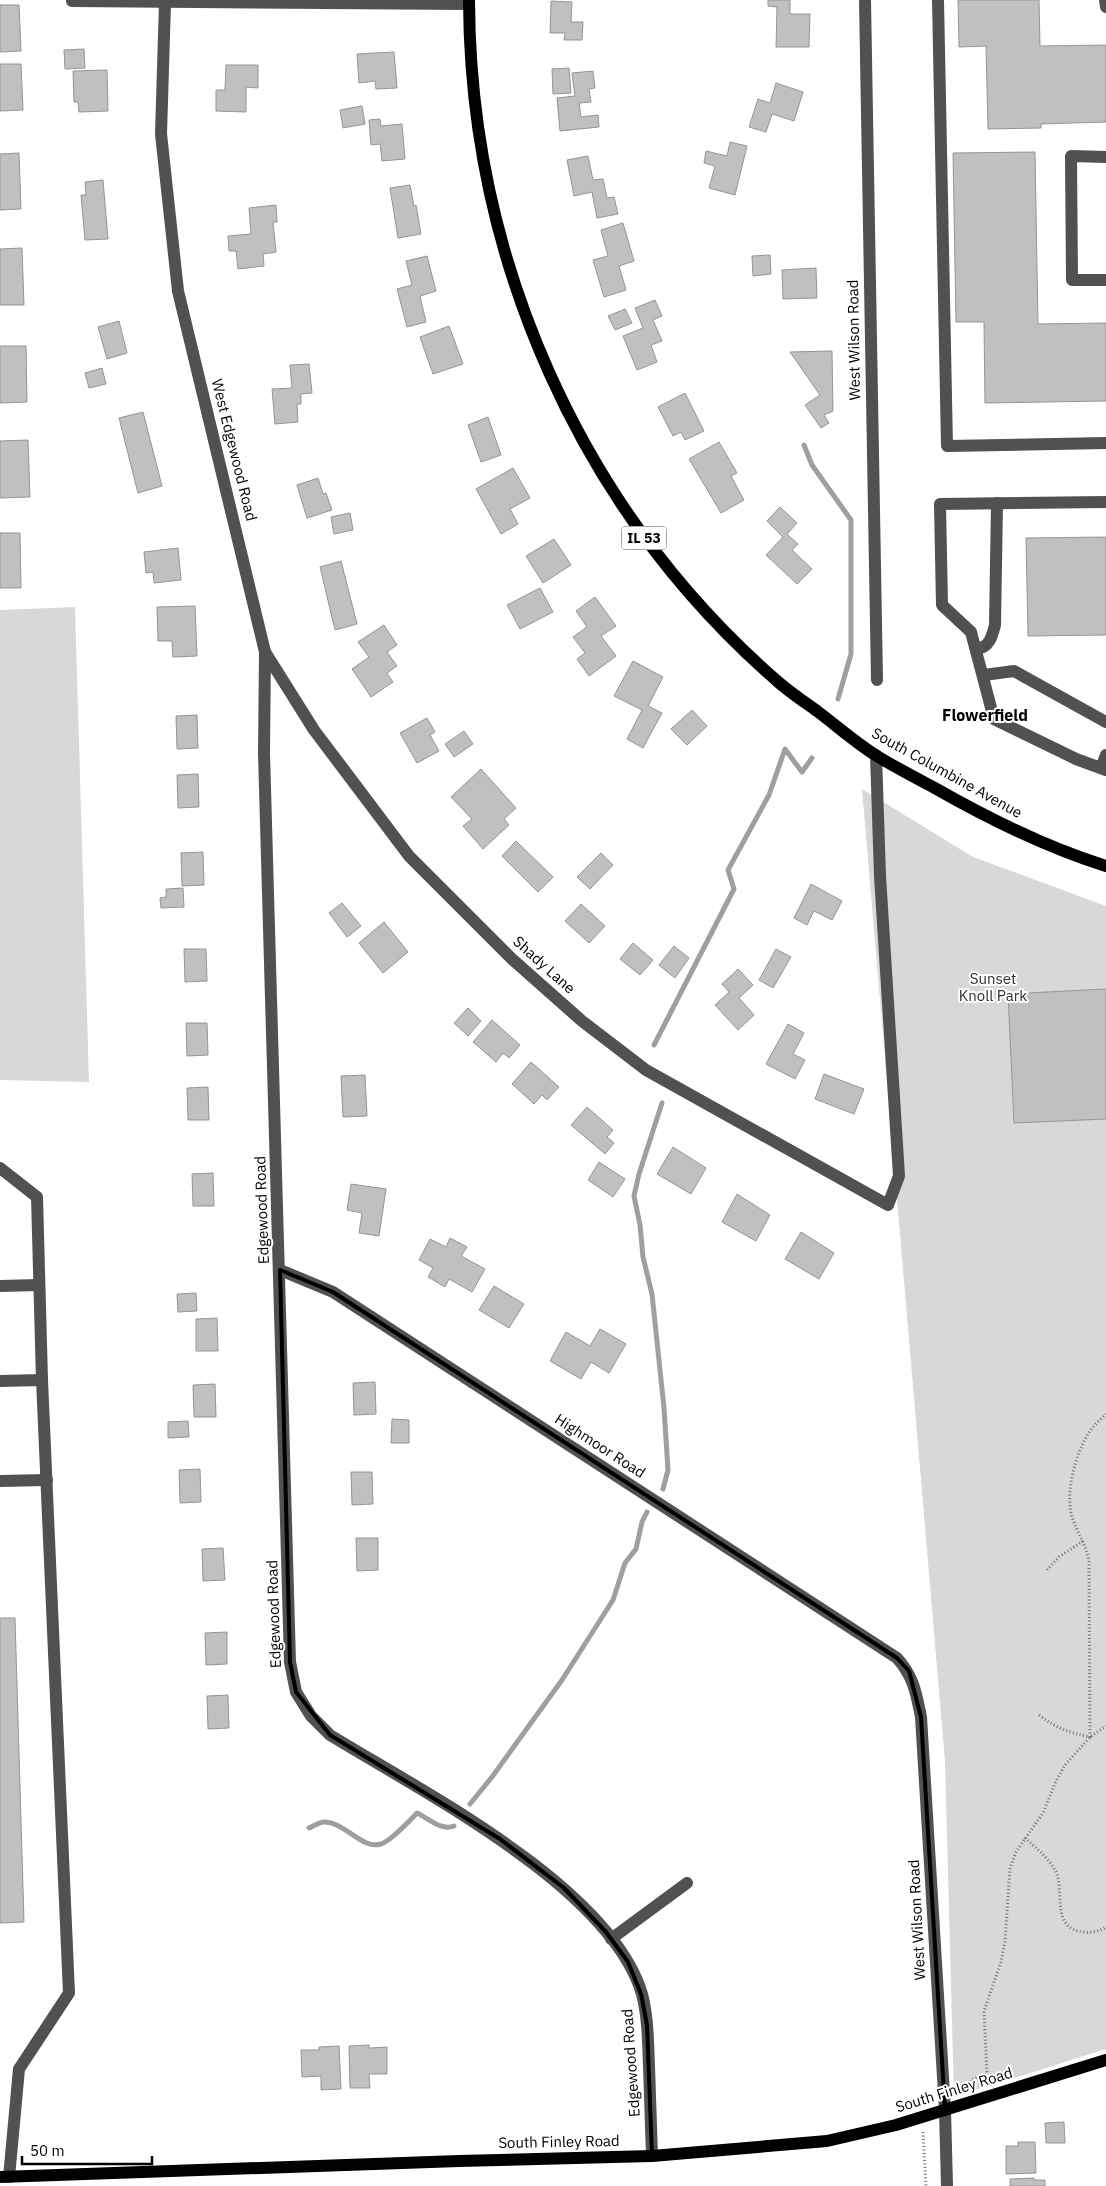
<svg xmlns="http://www.w3.org/2000/svg" width="1106" height="2186" font-family="'IBM Plex Sans',sans-serif">
  <style>
    .green { fill: #d8d8d8 }
    .lines { fill: none; stroke-linecap: round; stroke-linejoin: round }
    .stream { stroke: #9f9f9f; stroke-width: 5 }
    .building { fill: #c0c0c0; stroke: #959595 }
    .path { stroke: #737373; stroke-width: 3; stroke-dasharray: 1 2.5; stroke-linecap: butt }
    .minor { stroke: #515151; stroke-width: 12 }
    .major { stroke: #000; stroke-width: 12 }
    .marked { fill: none; stroke: #000; stroke-width: 4; stroke-linejoin: round }
    .labels { text-anchor: middle; stroke-width: 4; stroke-linejoin: round; paint-order: stroke }
    .shield { fill: #fff; stroke: #4c4c4c; stroke-width: 1 }
    .shield-label { font-size: 14px; font-weight: bold; fill: #000 }
    .street-label { font-size: 15px; fill: #000; stroke: #fff }
    .park-label { font-size: 15px; fill: #2f2f2f; stroke: #fff }
    .neighbourhood-label { font-size: 16px; font-weight: bold; fill: #000; stroke: #fff }
  </style>
  <rect width="100%" height="100%" fill="#fff"/>
  <g class="green">
    <path d="M75 607 89 1082 0 1080V610Z"/>
    <path d="M862 789 973 857 1106 906V2049L954 2097 945 1761Z"/>
  </g>
  <g class="lines">
    <g class="stream">
      <path d="M804 445 812 465 851 520V654L838 699"/>
      <path d="M654 1045 734 889 728 870 769 795 785 749 802 772 812 758"/>
      <path d="M662 1103 639 1174 634 1196 640 1225 643 1257 652 1294 664 1408 668 1470 663 1489"/>
      <path d="M470 1804 492 1777 562 1680 613 1600 625 1563 636 1549 642 1522 647 1512"/>
      <path d="M309 1828C313 1826 320 1822 324 1822 345 1822 362 1850 381 1844 392 1840 408 1822 417 1813 430 1819 441 1831 454 1826"/>
    </g>
  </g>
  <g class="building">
    <path d="M768 0H790V14H810L809 47H776L777 7 768 6Z"/>
    <path d="M958 0H1039L1040 46 1106 45V122L1041 124V128L988 129 986 46 959 47Z"/>
    <path d="M551 1 572 2 571 22H583L582 40H564L565 33H550Z"/>
    <path d="M0 5H19L21 51 0 52Z"/>
    <path d="M84 49 85 68 65 69 64 50Z"/>
    <path d="M394 52 397 88 376 89 375 81 359 83 357 54Z"/>
    <path d="M0 64H21L23 110 0 111Z"/>
    <path d="M226 65H258V88L246 87V112L216 111V90H225Z"/>
    <path d="M569 68 571 93 553 94 552 69Z"/>
    <path d="M107 70 108 111 79 112 78 102H74L73 71Z"/>
    <path d="M593 71 595 88 589 89 591 102 579 103 581 117 598 115 599 127 560 131 557 98 575 96 572 73Z"/>
    <path d="M776 83 803 92 794 121 772 114 766 132 749 127 758 99 770 103Z"/>
    <path d="M362 106 365 124 343 128 340 110Z"/>
    <path d="M380 119 381 126 402 124 405 159 382 161 380 144 371 145 369 120Z"/>
    <path d="M730 142 747 146 735 195 709 188 715 166 704 163 706 151 727 156Z"/>
    <path d="M1035 152 1038 324 1106 323V401L985 403 984 322H956L953 153Z"/>
    <path d="M19 153 21 209 0 210V154Z"/>
    <path d="M588 156 593 180 603 179 607 198 614 197 618 214 597 218 592 192 574 196 567 160Z"/>
    <path d="M103 180 108 239 85 240 81 195H86L85 182Z"/>
    <path d="M410 185 414 206 416 205 421 234 398 238 390 188Z"/>
    <path d="M276 205 277 222H273L276 252 263 254 264 266 238 269 236 251H229L228 236 251 234 249 208Z"/>
    <path d="M623 223 634 261 619 266 626 290 604 297 593 260 608 256 601 230Z"/>
    <path d="M22 248 24 305H0V249Z"/>
    <path d="M770 255 771 274 753 276 752 256Z"/>
    <path d="M427 256 436 291 420 296 426 322 407 327 397 289 412 285 406 261Z"/>
    <path d="M816 268 817 298 783 299 782 270Z"/>
    <path d="M655 300 662 316 653 320 662 341 651 345 657 362 637 370 623 336 643 328 635 308Z"/>
    <path d="M625 309 632 323 615 330 608 316Z"/>
    <path d="M119 321 127 353 107 359 98 327Z"/>
    <path d="M449 326 463 364 433 374 420 337Z"/>
    <path d="M0 346H26L27 402 0 403Z"/>
    <path d="M832 351 833 411 824 415 829 423 821 428 805 405 820 395 790 352Z"/>
    <path d="M309 364 312 393 301 394V404H297L298 422 275 424 272 389 292 388 290 365Z"/>
    <path d="M102 368 106 384 89 388 85 373Z"/>
    <path d="M685 393 704 431 685 440 681 432 673 436 658 407Z"/>
    <path d="M143 412 162 486 138 493 119 418Z"/>
    <path d="M488 417 501 455 481 462 468 425Z"/>
    <path d="M28 440 30 497 0 498V441Z"/>
    <path d="M719 442 737 473 731 476 744 500 721 513 689 459Z"/>
    <path d="M513 468 530 498 510 509 518 524 501 534 476 489Z"/>
    <path d="M318 478 323 494 326 493 332 510 307 518 297 485Z"/>
    <path d="M780 507 797 523 787 534 798 544 792 550 812 569 797 584 766 555 783 537 767 521Z"/>
    <path d="M350 513 353 530 334 534 331 517Z"/>
    <path d="M0 533H20L21 588H0Z"/>
    <path d="M1106 537V635L1028 636 1026 538Z"/>
    <path d="M554 539 571 565 543 583 526 556Z"/>
    <path d="M178 548 181 580 154 583 153 572 146 573 144 552Z"/>
    <path d="M341 561 357 624 335 630 320 567Z"/>
    <path d="M540 588 553 612 520 629 507 605Z"/>
    <path d="M595 597 616 626 601 636 616 656 589 676 577 659 585 653 573 637 587 627 576 611Z"/>
    <path d="M195 606 197 656 173 657 172 641H158L157 607Z"/>
    <path d="M384 625 397 645 387 652 397 666 387 673 393 682 371 697 352 669 369 657 358 642Z"/>
    <path d="M633 661 663 677 648 706 662 713 643 748 627 739 642 710 614 696Z"/>
    <path d="M692 710 707 726 687 745 671 729Z"/>
    <path d="M197 715 198 748 177 749 176 716Z"/>
    <path d="M427 718 435 732 430 735 439 751 417 763 400 733Z"/>
    <path d="M464 731 473 744 454 757 445 744Z"/>
    <path d="M481 769 516 808 504 819 509 825 483 849 463 826 472 819 451 797Z"/>
    <path d="M198 774 199 807 178 808 177 775Z"/>
    <path d="M516 841 553 877 538 892 502 856Z"/>
    <path d="M203 852 204 885 182 886 181 853Z"/>
    <path d="M601 853 613 865 590 889 577 877Z"/>
    <path d="M811 884 842 901 832 920 814 911 807 925 794 918Z"/>
    <path d="M183 888 184 907 161 908 160 898 166 897V889Z"/>
    <path d="M342 903 361 926 347 937 329 913Z"/>
    <path d="M581 904 605 926 589 943 565 921Z"/>
    <path d="M384 922 408 952 383 973 359 943Z"/>
    <path d="M633 943 653 960 640 975 620 959Z"/>
    <path d="M674 946 689 958 675 978 659 965Z"/>
    <path d="M184 949H206L207 981 185 982Z"/>
    <path d="M776 949 791 957 773 988 759 980Z"/>
    <path d="M738 969 753 985 739 998 754 1015 738 1030 715 1005 729 992 722 984Z"/>
    <path d="M1106 989V1119L1014 1123 1008 994Z"/>
    <path d="M468 1008 481 1021 468 1036 454 1023Z"/>
    <path d="M492 1020 520 1045 509 1058 503 1053 496 1062 473 1042Z"/>
    <path d="M186 1023H207L208 1055 187 1056Z"/>
    <path d="M788 1024 804 1033 793 1054 805 1060 795 1079 766 1064Z"/>
    <path d="M531 1062 559 1087 547 1100 542 1095 534 1104 512 1084Z"/>
    <path d="M824 1074 864 1089 854 1114 815 1099Z"/>
    <path d="M365 1075 367 1116 343 1117 341 1076Z"/>
    <path d="M208 1087 209 1120H188L187 1088Z"/>
    <path d="M587 1107 613 1130 607 1137 614 1143 605 1154 571 1125Z"/>
    <path d="M673 1147 706 1168 691 1194 657 1174Z"/>
    <path d="M599 1162 625 1179 613 1197 588 1180Z"/>
    <path d="M213 1173 214 1206H193L192 1174Z"/>
    <path d="M351 1184 386 1189 379 1236 359 1233 362 1213 347 1210Z"/>
    <path d="M737 1194 770 1215 756 1241 722 1222Z"/>
    <path d="M801 1232 834 1253 819 1279 785 1259Z"/>
    <path d="M450 1238 467 1247 461 1256 485 1269 472 1292 449 1279 445 1287 428 1277 433 1268 419 1260 430 1239 446 1247Z"/>
    <path d="M494 1286 524 1304 509 1328 479 1310Z"/>
    <path d="M196 1293 197 1311 178 1312 177 1294Z"/>
    <path d="M217 1318 218 1351H196V1319Z"/>
    <path d="M600 1329 626 1344 609 1373 591 1362 581 1379 550 1361 566 1332 590 1346Z"/>
    <path d="M375 1382 376 1414 354 1415 353 1383Z"/>
    <path d="M215 1384 216 1417H194L193 1385Z"/>
    <path d="M392 1419 409 1420V1443H391Z"/>
    <path d="M188 1421 189 1437 168 1438V1422Z"/>
    <path d="M200 1469 201 1502 180 1503 179 1470Z"/>
    <path d="M351 1472H372L373 1504 352 1505Z"/>
    <path d="M356 1538H378V1570L357 1571Z"/>
    <path d="M223 1548 225 1580 203 1581 202 1549Z"/>
    <path d="M0 1618H15L24 1922 0 1923Z"/>
    <path d="M227 1632V1664L206 1665 205 1633Z"/>
    <path d="M228 1695 229 1728 208 1729 207 1696Z"/>
    <path d="M369 2045V2048L387 2047V2074H369L370 2088H350L349 2046Z"/>
    <path d="M339 2046 341 2089 321 2090V2076L302 2077 301 2050H319V2047Z"/>
    <path d="M1064 2122 1065 2143H1046L1045 2123Z"/>
    <path d="M1018 2142H1035L1036 2173 1006 2174V2146H1018Z"/>
    <path d="M1034 2178V2180H1045V2186H1010V2179Z"/>
  </g>
  <g class="lines">
    <g class="path">
      <path d="M1047 1570 1059 1557 1083 1541"/>
      <path d="M1039 1715C1056 1728 1070 1733 1090 1737L1089 1561C1086 1545 1077 1532 1072 1517 1065 1492 1075 1456 1088 1434 1092 1427 1100 1420 1106 1414"/>
      <path d="M1025 1838C1036 1848 1049 1858 1056 1872 1065 1891 1050 1929 1084 1932 1092 1933 1100 1931 1106 1927"/>
      <path d="M969 2088 970 2080 987 2074 984 2011 1001 1962 1005 1942 1010 1868 1016 1852 1043 1813 1055 1783 1065 1765 1090 1737 1106 1726"/>
      <path d="M923 2132 926 2186"/>
    </g>
    <g class="minor">
      <path d="M865 0 877 680"/>
      <path d="M938 0 947 446 1106 443"/>
      <path d="M1105 0 1106 7"/>
      <path d="M72 1 469 4"/>
      <path d="M165 3 161 134 178 291 265 652 264 753 290 1662 296 1692 311 1716 330 1735C421 1791 610 1887 642 1994 648 2017 648 2042 649 2066 650 2096 651 2126 652 2156"/>
      <path d="M1106 157 1071 156 1072 280H1106"/>
      <path d="M1106 502 940 504 942 605 971 632 994 719 1076 759 1106 770"/>
      <path d="M976 649C989 648 992 637 995 625L997 503"/>
      <path d="M265 652 314 730 409 856 512 959 582 1021 646 1070 888 1205 899 1176 880 876 876 755"/>
      <path d="M984 675 1014 671 1106 722"/>
      <path d="M1101 768 1106 755"/>
      <path d="M0 1168 37 1197 42 1380 69 1993 19 2069 9 2177"/>
      <path d="M280 1270 333 1292 897 1658C914 1677 916 1693 921 1717L945 2110 947 2186"/>
      <path d="M0 1286 39 1285"/>
      <path d="M0 1381 42 1380"/>
      <path d="M0 1481 47 1480"/>
      <path d="M611 1939 687 1883"/>
    </g>
    <g class="major">
      <path d="M469 0C470 259 580 509 776 680 788 691 803 701 817 711 837 726 856 743 877 756 895 767 914 777 933 787 989 819 1045 847 1106 866"/>
      <path d="M0 2177 459 2161 652 2156 827 2141 896 2125 1106 2060"/>
    </g>
  </g>
  <path class="marked" d="M280 1270 333 1292 897 1658 909 1671 921 1717 945 2110 827 2141 652 2156 647 2025 641 1994 628 1962 606 1932 564 1888 500 1839 330 1735 296 1692 290 1662Z"/>
  <g class="labels">
    <rect class="shield" x="621.5" y="526.5" width="45" height="23" rx="4"/>
    <g class="shield-label">
      <text x="644" y="543">IL 53</text>
    </g>
    <g class="street-label">
      <text transform="translate(854 340) rotate(-91)" y="5">West Wilson Road</text>
      <text transform="translate(234 450) rotate(76)" y="5">West Edgewood Road</text>
      <text transform="translate(947 773) rotate(29)" y="5">South Columbine Avenue</text>
      <text transform="translate(544 965) rotate(42)" y="5">Shady Lane</text>
      <text transform="translate(262 1210) rotate(-92)" y="5">Edgewood Road</text>
      <text transform="translate(600 1446) rotate(33)" y="5">Highmoor Road</text>
      <text transform="translate(274 1614) rotate(-92)" y="5">Edgewood Road</text>
      <text transform="translate(917 1920) rotate(-93)" y="5">West Wilson Road</text>
      <text transform="translate(631 2063) rotate(-94)" y="5">Edgewood Road</text>
      <text transform="translate(954 2090) rotate(-17)" y="5">South Finley Road</text>
      <text transform="translate(559 2142) rotate(-1)" y="5">South Finley Road</text>
    </g>
    <g class="park-label">
      <text x="993" y="984">Sunset<tspan x="993" dy="17">Knoll Park</tspan></text>
    </g>
    <g class="neighbourhood-label">
      <text x="985" y="721">Flowerfield</text>
    </g>
  </g>
  <path d="M22 2156v8h130v-8" fill="none" stroke="#000000" stroke-width="2.5"/>
  <text x="30" y="2156" font-size="15" fill="#000000" stroke="#ffffff" stroke-width="4" paint-order="stroke">50 m</text>
</svg>
